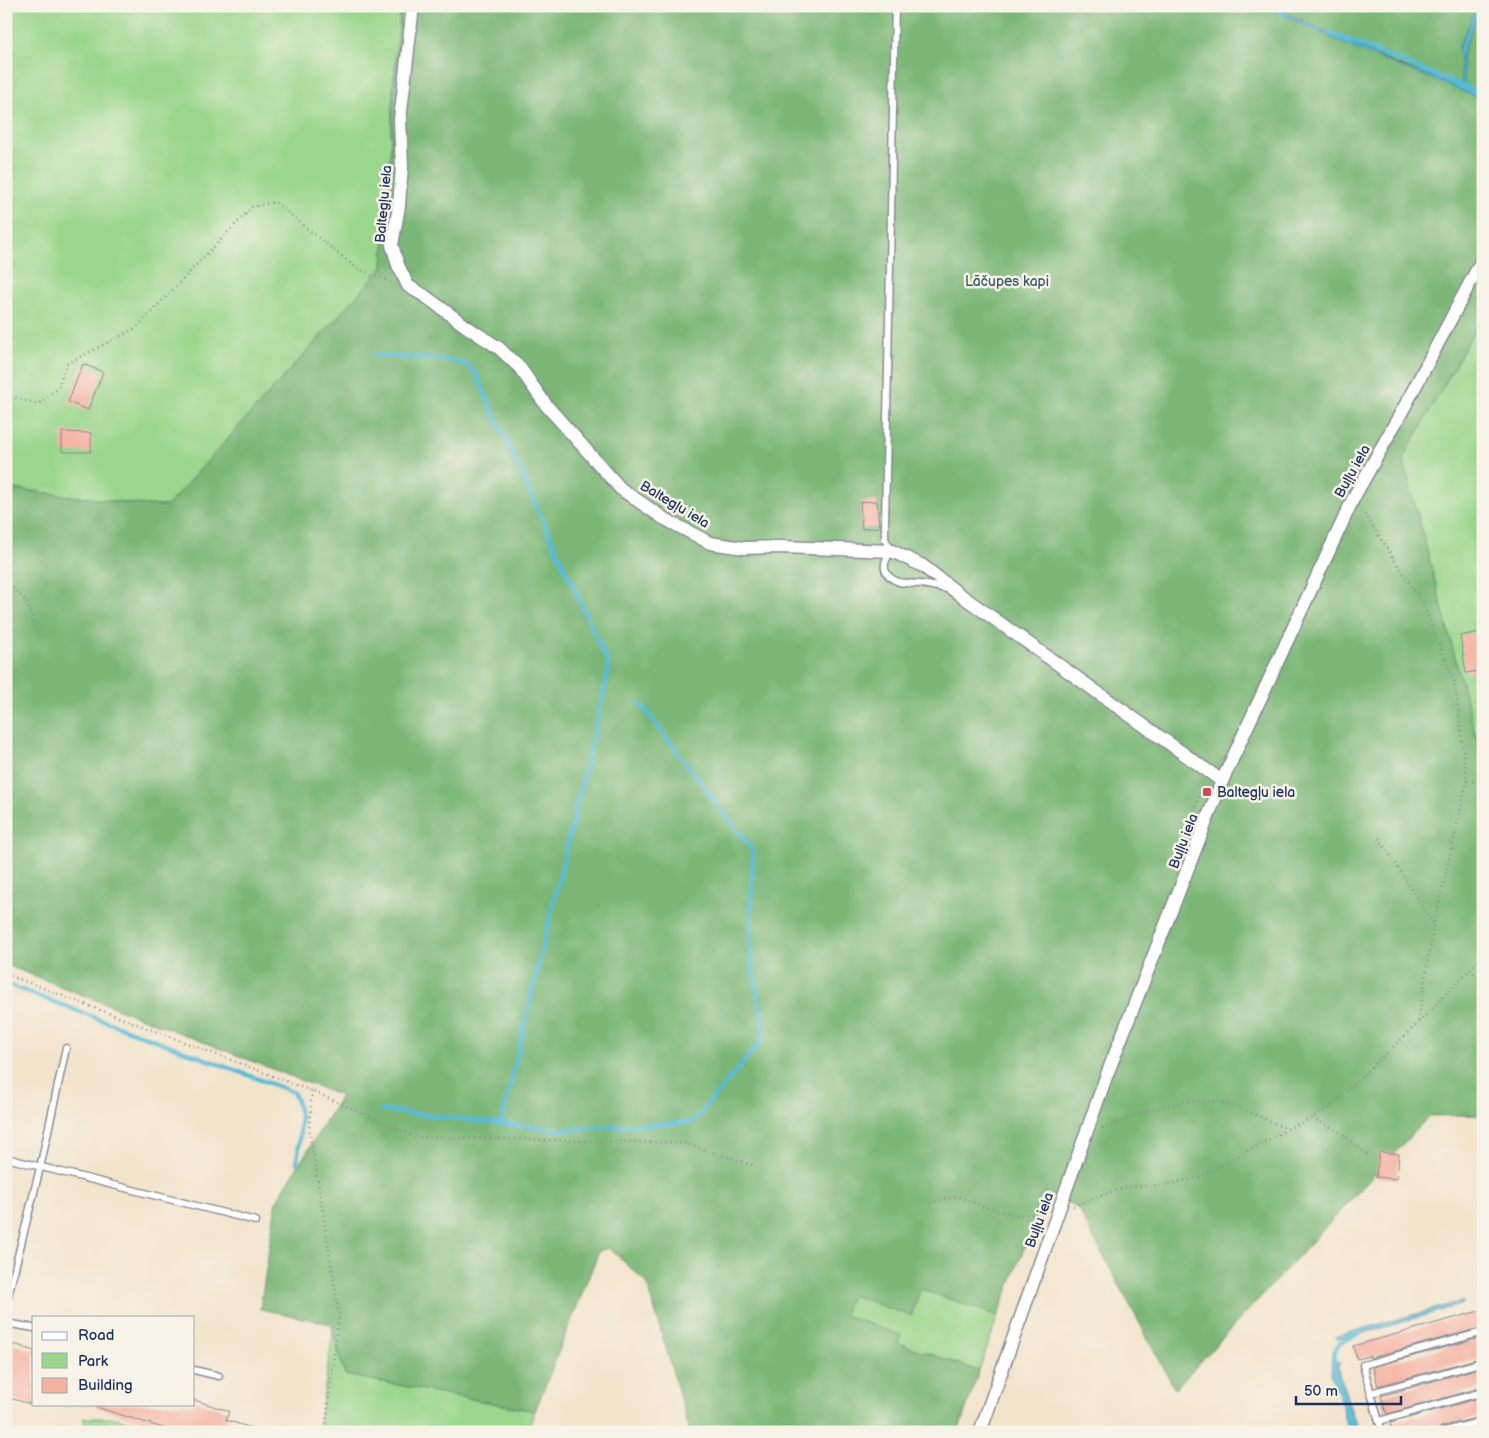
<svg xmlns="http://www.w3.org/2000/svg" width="1489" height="1438" font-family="'Balsamiq Sans',sans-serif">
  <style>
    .green { fill: #9ad68b; stroke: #5a8274 }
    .forest { fill: #7bb777; stroke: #4b736a }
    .water { fill: #58bbd6; stroke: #3a759a }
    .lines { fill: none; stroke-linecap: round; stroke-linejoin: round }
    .stream { stroke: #58bbd6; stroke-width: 4.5 }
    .building { fill: #f5b1a1 }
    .lane-casing { stroke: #878a95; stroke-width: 9 }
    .street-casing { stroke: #878a95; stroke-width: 15 }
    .path { stroke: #878a95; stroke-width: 2.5; stroke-dasharray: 1 4; stroke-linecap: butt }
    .lane { stroke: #fff; stroke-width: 6 }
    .street { stroke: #fff; stroke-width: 12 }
    .poi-dot { fill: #d1495b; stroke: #f7f3e8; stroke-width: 2 }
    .labels { text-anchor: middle; stroke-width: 5; stroke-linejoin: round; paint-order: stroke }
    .street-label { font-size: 14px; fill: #1b2f5e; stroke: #f7f3e8 }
    .park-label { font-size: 14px; fill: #3b5969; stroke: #f7f3e8 }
    .poi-label { font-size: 14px; fill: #1b2f5e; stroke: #f7f3e8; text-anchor: start }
  </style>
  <rect width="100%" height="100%" fill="#f7f3e8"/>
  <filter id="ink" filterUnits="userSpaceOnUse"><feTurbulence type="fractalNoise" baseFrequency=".02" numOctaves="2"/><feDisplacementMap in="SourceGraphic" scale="10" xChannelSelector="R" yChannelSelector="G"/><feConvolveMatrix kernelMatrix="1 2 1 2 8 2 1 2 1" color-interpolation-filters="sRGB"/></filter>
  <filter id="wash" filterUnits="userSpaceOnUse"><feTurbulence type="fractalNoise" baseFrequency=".0096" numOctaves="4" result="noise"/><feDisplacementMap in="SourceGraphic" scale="20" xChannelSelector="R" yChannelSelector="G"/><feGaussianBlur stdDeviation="1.12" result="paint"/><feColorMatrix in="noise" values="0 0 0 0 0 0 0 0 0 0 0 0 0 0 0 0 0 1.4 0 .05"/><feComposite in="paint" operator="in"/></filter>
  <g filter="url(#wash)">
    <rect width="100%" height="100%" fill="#f3e4cc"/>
    <g class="green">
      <path d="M7 6H401L393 90 390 160 383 267 167 506 144 505 6 488Z"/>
      <path d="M1483 315V764L1403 459Z"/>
      <path d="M921 1289 998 1316 979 1371 898 1343 900 1335 843 1315 851 1295Z"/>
      <path d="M333 1332 345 1375 535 1411 527 1432H318Z"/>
      <path d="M84 1418H118L161 1432H85Z"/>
    </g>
    <path class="forest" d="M401 6H1483V315L1403 459 1483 764V1115L1429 1116 1175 1389 1077 1207 1046 1192 998 1316 921 1289 911 1316 851 1295 844 1315 901 1335 898 1343 979 1371 958 1432H690L647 1283 609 1248 599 1251 535 1411 345 1375 331 1324 260 1309 276 1202 341 1096 6 965V488L144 505 167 506 383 267 390 160 393 90Z"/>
    <g class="water">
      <path d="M1265 6H1271L1398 65 1459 86H1462L1459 47 1477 6H1481L1464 47 1462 58 1465 88 1483 95V99L1355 49Z"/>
      <path d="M1463 1301V1304L1372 1331 1336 1339V1336Z"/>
      <path d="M1332 1357 1340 1362V1364L1338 1365V1370L1352 1413 1360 1432H1350L1344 1418 1340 1398 1331 1375Z"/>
    </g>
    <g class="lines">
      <g class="stream">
        <path d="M1277 6 1282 14"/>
        <path d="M1331 33 1483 94"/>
        <path d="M374 355 451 360 467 365 476 374 608 663V673L501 1124"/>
        <path d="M6 984 293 1092C305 1114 299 1139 297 1163"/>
        <path d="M381 1110 560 1130 693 1122 760 1043 763 1025 750 953 753 851 640 703"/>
        <path d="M1334 1362 1333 1353 1340 1343 1361 1332"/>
      </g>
    </g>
    <g id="blocks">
      <g class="building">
        <path d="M83 364 103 372 88 410 68 402Z"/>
        <path d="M62 432 91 433V452H62Z"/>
        <path d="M877 501 879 527 862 529 860 502Z"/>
        <path d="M1480 632 1483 649V670L1466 673 1460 636Z"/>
        <path d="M1379 1152 1399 1154 1397 1179 1376 1177Z"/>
        <path d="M1483 1310V1327L1370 1358V1356L1357 1359 1353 1346Z"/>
        <path d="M1483 1337V1357L1378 1386 1373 1367Z"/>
        <path d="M14 1344 34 1351V1405L6 1397V1368Z"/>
        <path d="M1483 1367V1387L1387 1414 1386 1410H1385L1381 1396Z"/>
        <path d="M1483 1397V1416L1441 1427 1437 1432H1426V1429L1414 1432H1392L1390 1423Z"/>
        <path d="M194 1400 229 1411 226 1420 255 1429 254 1432H176L96 1407V1404H194Z"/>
      </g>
    </g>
  </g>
  <g filter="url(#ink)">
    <use href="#blocks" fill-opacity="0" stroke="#878a95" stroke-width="1"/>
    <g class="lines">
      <g class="lane-casing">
        <g id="lane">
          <path d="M895 6 885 523V539L892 551C881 563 882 576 899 582 908 584 918 583 927 585 934 586 940 588 947 589"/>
          <path d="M6 1158 256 1221"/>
          <path d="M6 1304 40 1168 66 1048"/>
          <path d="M6 1323 34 1328"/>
          <path d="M194 1370 219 1376"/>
          <path d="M1371 1393 1483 1362"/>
          <path d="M1379 1421 1483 1392"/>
          <path d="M1382 1432 1363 1365 1483 1332"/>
          <path d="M1442 1432 1483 1421"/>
        </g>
      </g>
      <g class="street-casing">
        <g id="street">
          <path d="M413 6 400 120 402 166 399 206 392 245 398 265 408 286 425 296 467 327 499 348 520 368 546 405 621 489 663 518 710 543 744 548 781 547 892 551 923 566 955 591 1222 781"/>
          <path d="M980 1432 1106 1077 1222 781 1354 497 1406 404 1483 258"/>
        </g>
      </g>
      <g class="path">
        <path d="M6 395 38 404 58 388 66 364 136 328 252 207 275 202 356 268 391 282"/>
        <path d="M1362 510 1423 604 1455 684 1467 781 1434 924 1418 1023"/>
        <path d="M6 581 25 600 40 639"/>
        <path d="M1467 781 1483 782"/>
        <path d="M1191 821 1203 785H1205"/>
        <path d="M1379 838 1434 924"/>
        <path d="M1470 969 1483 983"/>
        <path d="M6 974 312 1091 416 1137 683 1143 756 1166"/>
        <path d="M312 1091 309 1127 339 1313 325 1432"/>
        <path d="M1312 1118 1341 1133 1369 1156"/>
        <path d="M1102 1128C1136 1115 1191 1092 1227 1104 1248 1110 1268 1121 1287 1129L1312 1118 1330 1107 1418 1023 1483 956"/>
        <path d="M930 1203 957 1196 982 1206 1012 1214 1045 1215"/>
        <path d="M1073 1206 1125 1187 1163 1185 1198 1178 1286 1130"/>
      </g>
      <use href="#lane" class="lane"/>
      <use href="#street" class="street"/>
    </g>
  </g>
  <rect class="poi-dot" x="1202" y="787" width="10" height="10" rx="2.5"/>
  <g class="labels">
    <g class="street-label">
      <text transform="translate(383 204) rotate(-85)" y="5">Baltegļu iela</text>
      <text transform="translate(1352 471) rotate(-61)" y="5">Buļļu iela</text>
      <text transform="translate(675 504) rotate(31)" y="5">Baltegļu iela</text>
      <text transform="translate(1183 841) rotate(-69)" y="5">Buļļu iela</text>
      <text transform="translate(1039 1220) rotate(-70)" y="5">Buļļu iela</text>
    </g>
    <g class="park-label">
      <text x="1007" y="286">Lāčupes kapi</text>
    </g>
    <g class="poi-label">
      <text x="1217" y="797">Baltegļu iela</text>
    </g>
  </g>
  <rect width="1489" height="1438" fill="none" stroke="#f7f3e8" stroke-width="25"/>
  <rect x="32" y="1316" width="162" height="90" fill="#f7f3e8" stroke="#9fa5b1"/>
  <rect x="42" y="1332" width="25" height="8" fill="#ffffff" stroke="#9fa5b1"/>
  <text x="78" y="1340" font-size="15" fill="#1b2f5e">Road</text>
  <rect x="42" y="1353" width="25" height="15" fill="#9ad68b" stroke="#9fa5b1"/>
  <text x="78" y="1366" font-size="15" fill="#1b2f5e">Park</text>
  <rect x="42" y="1378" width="25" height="15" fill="#f5b1a1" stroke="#9fa5b1"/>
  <text x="78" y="1390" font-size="15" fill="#1b2f5e">Building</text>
  <path d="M1296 1396v8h105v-8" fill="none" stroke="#1b2f5e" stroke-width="2.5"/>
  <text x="1304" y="1396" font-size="15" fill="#1b2f5e" stroke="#f7f3e8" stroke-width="4" paint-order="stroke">50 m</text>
</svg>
